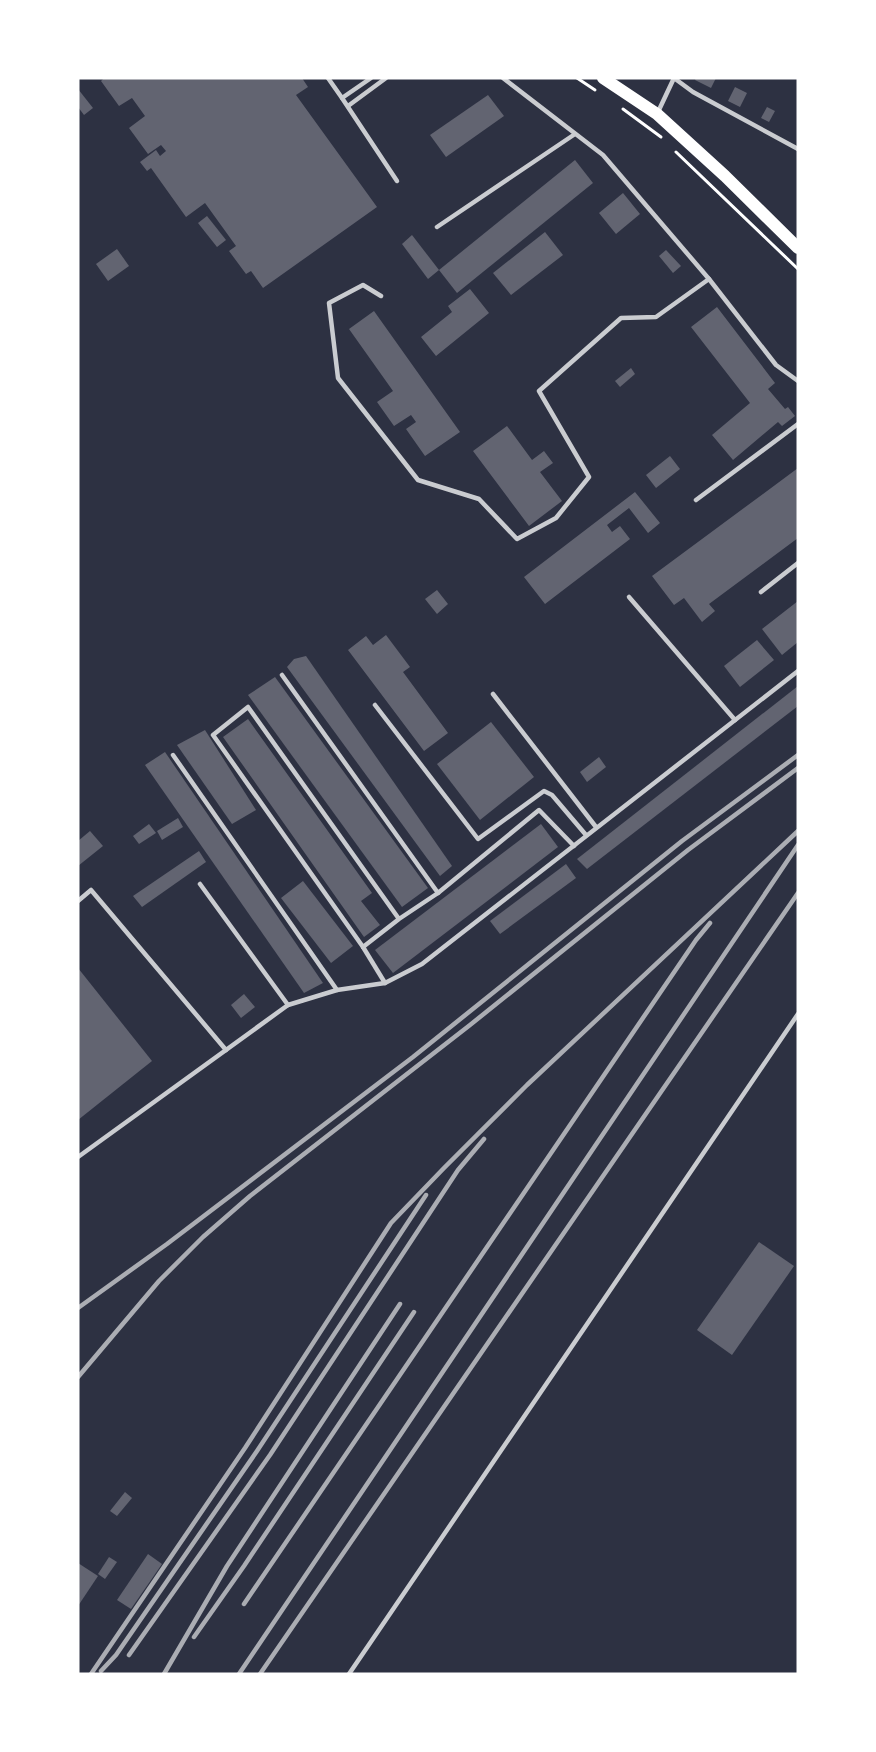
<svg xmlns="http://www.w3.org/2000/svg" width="876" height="1752" font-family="Raleway,sans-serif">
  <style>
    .building { fill: #626471 }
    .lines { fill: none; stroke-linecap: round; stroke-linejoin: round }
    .path { stroke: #fff; stroke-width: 3 }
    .service { stroke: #caccd0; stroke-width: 4.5 }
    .secondary { stroke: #fff; stroke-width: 12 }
    .rail { stroke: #abadb3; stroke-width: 4.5 }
  </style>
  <rect width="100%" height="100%" fill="#2d3142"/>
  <g class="building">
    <path d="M104 78H302L308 87 296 95 377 207 263 288 251 271 246 274 229 251 236 246 205 203 186 217 151 168 147 171 140 162 156 150 160 156 166 151 161 145 148 154 129 128 145 116 132 98 119 106 101 81Z"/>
    <path d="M696 78H716L711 88 695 80Z"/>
    <path d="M735 87 747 93 740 107 728 101Z"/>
    <path d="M78 89 93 108 84 115 78 107Z"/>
    <path d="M488 95 504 116 446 157 430 135Z"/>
    <path d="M767 107 775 111 769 122 761 118Z"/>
    <path d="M575 160 593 183 457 293 439 270Z"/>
    <path d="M623 193 640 214 616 234 599 213Z"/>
    <path d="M207 216 226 240 217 247 198 223Z"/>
    <path d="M545 232 563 255 511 295 493 273Z"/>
    <path d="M412 235 439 270 428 279 402 244Z"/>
    <path d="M117 249 129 266 108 281 96 264Z"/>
    <path d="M666 250 681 266 673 273 659 256Z"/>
    <path d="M470 289 489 313 436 356 421 337 452 312 448 306Z"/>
    <path d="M717 307 775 383 768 389 785 409 788 407 795 416 782 426 778 422 733 460 712 435 750 403 691 327Z"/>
    <path d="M374 311 460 432 425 456 406 429 416 422 411 415 394 426 377 402 393 391 349 329Z"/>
    <path d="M631 368 635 374 620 387 615 381Z"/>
    <path d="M507 426 532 460 544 451 553 463 540 472 562 501 529 526 473 451Z"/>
    <path d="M670 456 680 469 656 488 646 475Z"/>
    <path d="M798 468V538L709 604 715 611 702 622 684 598 674 605 652 576Z"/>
    <path d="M635 492 660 523 648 533 629 508 607 525 612 532 620 526 630 539 545 604 524 577Z"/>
    <path d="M437 590 448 604 437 614 425 599Z"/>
    <path d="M798 601V642L782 655 762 629Z"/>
    <path d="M386 635 410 667 403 672 448 733 424 751 348 650 366 636 373 645Z"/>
    <path d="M757 640 774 660 740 687 724 666Z"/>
    <path d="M306 656 452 866 440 876 287 667 294 659Z"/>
    <path d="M275 677 428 888 402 907 248 695Z"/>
    <path d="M798 686V706L587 869 577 859Z"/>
    <path d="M248 719 372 893 361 901 380 925 364 937 223 737Z"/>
    <path d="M491 722 534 777 480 820 437 764Z"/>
    <path d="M205 730 256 810 232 824 177 745Z"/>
    <path d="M165 752 323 983 304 993 145 765Z"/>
    <path d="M599 757 606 767 587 782 580 772Z"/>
    <path d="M178 818 183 827 162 840 157 831Z"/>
    <path d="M149 824 156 833 139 844 133 836Z"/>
    <path d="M541 824 558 847 393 973 375 950Z"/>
    <path d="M90 831 103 846 78 866V841Z"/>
    <path d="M199 851 206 862 142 907 133 896Z"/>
    <path d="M566 864 576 878 500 934 490 921Z"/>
    <path d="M303 881 353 946 331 963 281 898Z"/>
    <path d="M78 968 152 1061 78 1120Z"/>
    <path d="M244 994 255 1007 241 1018 231 1005Z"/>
    <path d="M759 1242 794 1266 732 1355 697 1330Z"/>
    <path d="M125 1492 132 1498 117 1516 110 1511Z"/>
    <path d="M148 1554 162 1564 131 1609 117 1600Z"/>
    <path d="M109 1557 117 1562 105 1579 98 1574Z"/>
    <path d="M78 1563 98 1576 78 1606Z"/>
  </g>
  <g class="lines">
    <g class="path">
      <path d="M577 78 595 90"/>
      <path d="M623 109 661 137"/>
      <path d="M676 152 798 269"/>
    </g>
    <g class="service">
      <path d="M328 78 342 98 371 78"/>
      <path d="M503 78 603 155 709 279 776 365 798 381"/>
      <path d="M674 78 693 92 798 149"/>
      <path d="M342 98 397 181"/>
      <path d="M348 106 386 78"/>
      <path d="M658 112 674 78"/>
      <path d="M437 227 575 134"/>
      <path d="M381 296 363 285 329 303 338 378 418 480 479 499 517 539 556 518 589 477 539 391 621 318 656 317 709 279"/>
      <path d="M696 500 798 424"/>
      <path d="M761 592 798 563"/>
      <path d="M629 597 735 720"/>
      <path d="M282 675 438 893 539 810 574 846"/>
      <path d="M493 694 596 827"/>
      <path d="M375 705 478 839 544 791 552 795 586 835"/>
      <path d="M173 755 337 990"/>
      <path d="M200 884 288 1005"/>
      <path d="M78 901 91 890 226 1050"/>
      <path d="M399 919 363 947 213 735 248 707 399 919 438 893"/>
      <path d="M363 947 385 983"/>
      <path d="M78 1157 288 1005 337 990 385 983 422 964 798 671"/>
      <path d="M349 1674 798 1014"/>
    </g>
    <path class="secondary" d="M603 78 657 114 725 176 798 248"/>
    <g class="rail">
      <path d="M78 1308 167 1244 413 1057 682 841 798 755"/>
      <path d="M78 1377 159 1281 203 1237 250 1196 470 1025 688 850 798 768"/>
      <path d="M244 1604 696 940 710 923"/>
      <path d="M194 1637 244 1566 414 1312"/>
      <path d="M129 1655 270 1455 458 1170 484 1139"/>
      <path d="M101 1671 116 1655 257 1451 426 1195"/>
      <path d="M91 1674 245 1448 391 1223 444 1168 527 1085 798 831"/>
      <path d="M164 1674 227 1566 400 1304"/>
      <path d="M239 1674 798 845"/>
      <path d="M260 1674 798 893"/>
    </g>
  </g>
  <rect width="876" height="1752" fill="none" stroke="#ffffff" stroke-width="159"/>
</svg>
